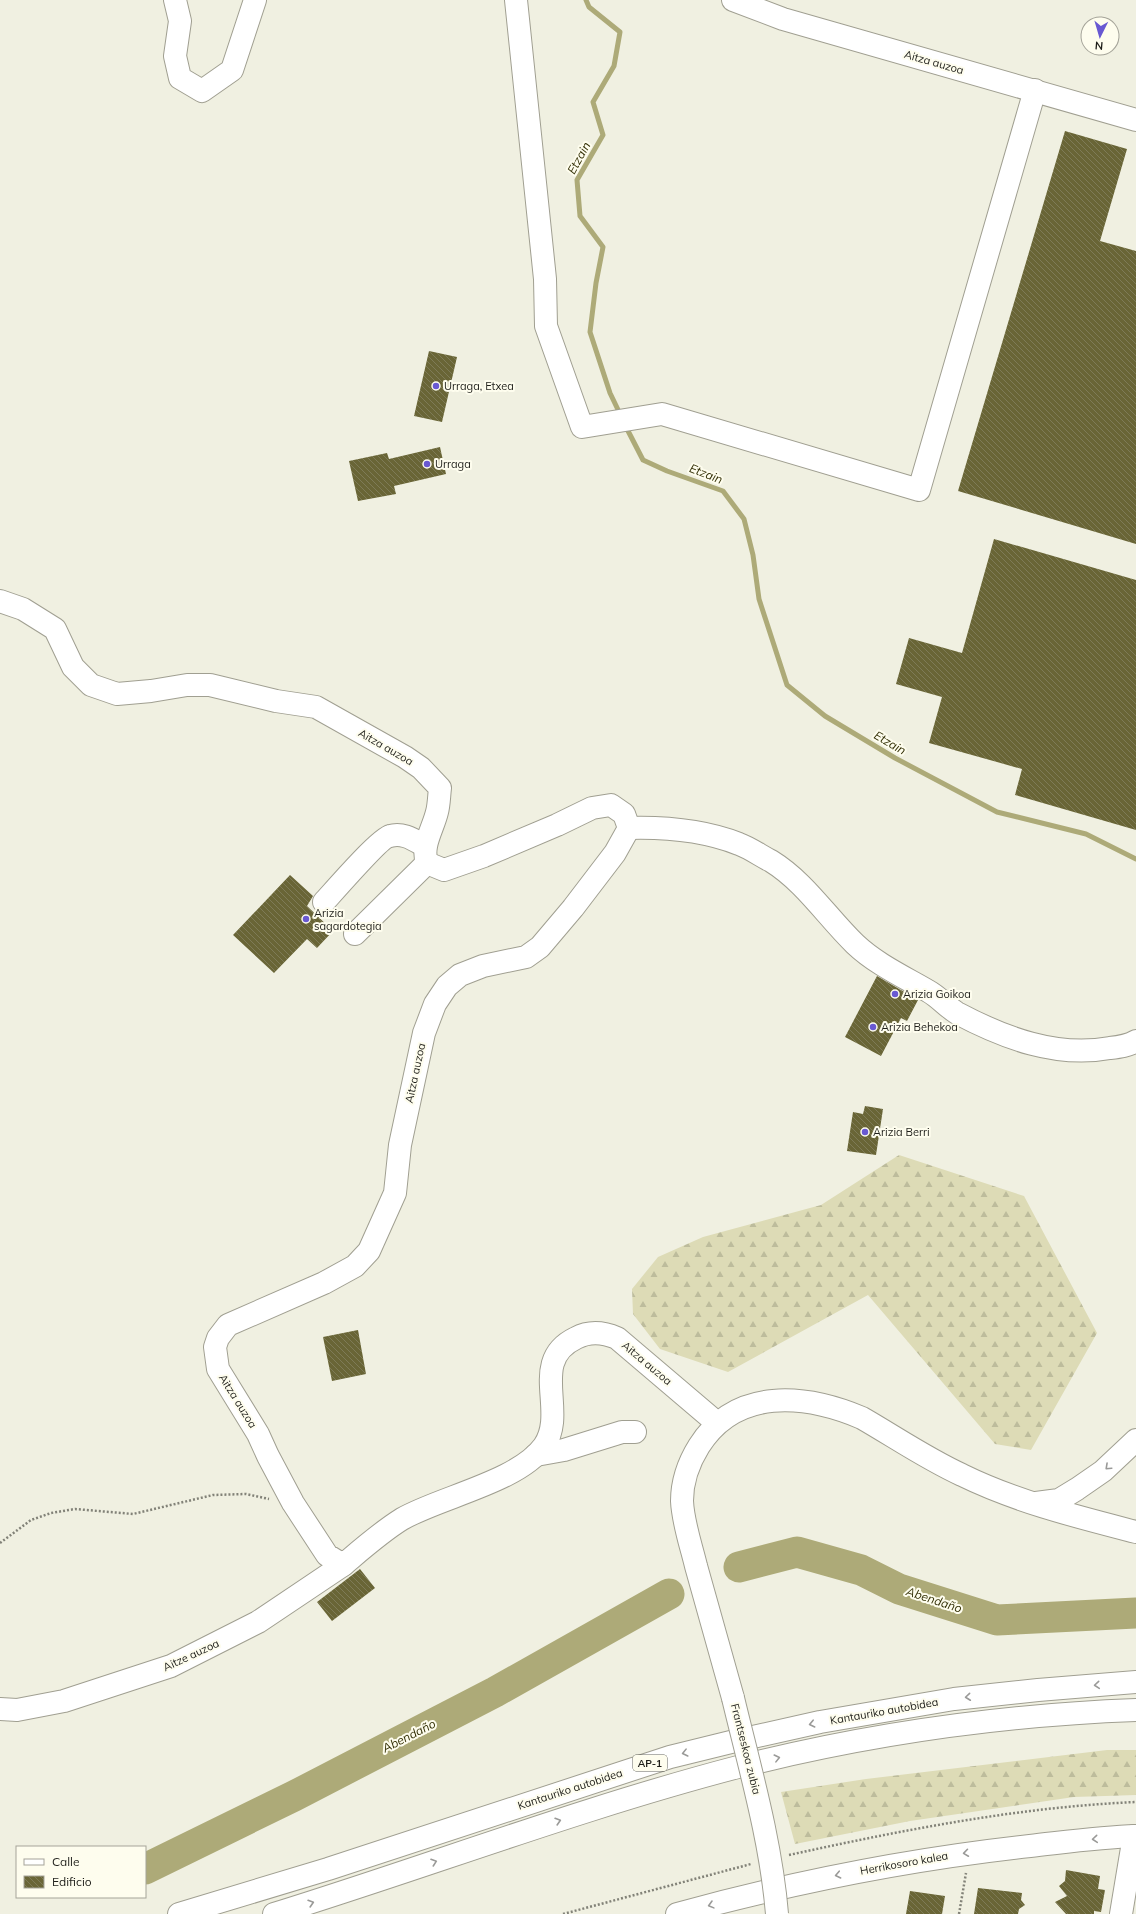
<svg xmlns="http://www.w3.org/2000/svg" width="1136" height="1914" font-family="Mulish,sans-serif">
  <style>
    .forest { fill: url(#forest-firs) }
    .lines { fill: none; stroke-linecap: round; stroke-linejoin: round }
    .stream { stroke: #adaa78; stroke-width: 5 }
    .river { stroke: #adaa78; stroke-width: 31 }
    .building { fill: url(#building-back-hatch) }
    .minor-casing { stroke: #a09f91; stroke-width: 24 }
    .highway-casing { stroke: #a09f91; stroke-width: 24 }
    .path { stroke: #828278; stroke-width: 2.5; stroke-dasharray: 2 2; stroke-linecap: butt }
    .minor { stroke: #fff; stroke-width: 22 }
    .highway { stroke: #fff; stroke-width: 22 }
    .minor-bridge-casing { stroke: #a09f91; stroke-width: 24; stroke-linecap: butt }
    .minor-bridge { stroke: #fff; stroke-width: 22 }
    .oneway { stroke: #9a9a98 }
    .poi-dot { fill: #6959d2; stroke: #fefdee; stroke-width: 1.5 }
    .labels { text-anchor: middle; stroke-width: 4; stroke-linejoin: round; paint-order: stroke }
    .shield { fill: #fefdee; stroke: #62625a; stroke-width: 1 }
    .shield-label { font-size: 10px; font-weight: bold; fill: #1f1f1a }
    .street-label { font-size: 11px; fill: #1f1f1a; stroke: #fefdee }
    .poi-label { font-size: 11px; fill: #1f1f1a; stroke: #fefdee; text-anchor: start }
    .water-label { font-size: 12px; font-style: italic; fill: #333006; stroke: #fefdee }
  </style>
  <defs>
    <pattern id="forest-firs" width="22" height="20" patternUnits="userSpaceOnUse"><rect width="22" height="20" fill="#dddbb6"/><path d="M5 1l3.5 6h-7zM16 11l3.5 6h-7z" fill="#bdbc9c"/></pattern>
    <pattern id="building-back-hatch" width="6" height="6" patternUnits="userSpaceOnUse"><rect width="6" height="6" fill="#696536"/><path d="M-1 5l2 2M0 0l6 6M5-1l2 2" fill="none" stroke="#7e7b57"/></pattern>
  </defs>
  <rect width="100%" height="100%" fill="#f0f0e1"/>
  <g class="forest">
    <path d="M899 1155 1024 1196 1097 1333 1031 1450 995 1444 868 1295 728 1372 660 1349 633 1314 632 1289 658 1257 703 1237 821 1205Z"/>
    <path d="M1107 1750H1136V1795L1074 1797 910 1821 795 1844 781 1792 866 1779Z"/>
  </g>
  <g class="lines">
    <g class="stream">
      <path d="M586 0 589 7 620 32 614 66 593 102 603 135 577 180 580 216 603 247 596 283 590 332 610 393 621 416"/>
      <path d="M625 425 643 460 667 471 723 491 744 519 753 555 759 599 787 685 825 716 895 758 997 812 1086 834 1136 859"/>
    </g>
    <g class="river">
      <path d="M739 1567 797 1552 861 1570 899 1589 997 1620 1136 1613"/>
      <path d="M145 1869 294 1796 495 1692 669 1594"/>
    </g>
  </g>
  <g class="building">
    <path d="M1065 131 1127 149 1100 241 1136 251V544L958 491Z"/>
    <path d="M429 351 457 357 442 422 414 416Z"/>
    <path d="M440 447 446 474 394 486 396 494 358 501 349 461 387 453 389 459Z"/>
    <path d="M994 539 1136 580V830L1015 795 1022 769 929 743 942 697 896 684 909 638 962 653Z"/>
    <path d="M290 875 313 896 307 906 333 931 317 948 307 939 274 973 233 935Z"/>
    <path d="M877 976 918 1000 907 1021 901 1018 881 1056 845 1037Z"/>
    <path d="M865 1106 883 1109 876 1155 847 1151 853 1112 863 1114Z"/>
    <path d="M358 1330 366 1374 332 1381 323 1337Z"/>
    <path d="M360 1569 375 1588 332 1621 317 1602Z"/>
    <path d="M1066 1870 1100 1876 1098 1889 1105 1890 1101 1912 1094 1911V1914H1066L1055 1902 1067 1896 1059 1886 1065 1881Z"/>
    <path d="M978 1888 1022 1893 1021 1900 1025 1905 1019 1909 1018 1914H974Z"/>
    <path d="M910 1891 945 1896 942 1914H906Z"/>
  </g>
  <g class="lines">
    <g class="minor-casing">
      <g id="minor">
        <path d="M175 0 180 21 175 56 180 78 202 91 232 70 255 0"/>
        <path d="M516 0 545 279 546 326 582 427 662 414 919 490 1035 90"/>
        <path d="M733 0 783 19 1136 120"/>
        <path d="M0 601 23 609 55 629 73 667 91 685 117 694 151 691 187 685H210L276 701 316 707 405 757 421 768 440 788C439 796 439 805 437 812 433 829 421 846 427 863L444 870 484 856 557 825 592 808 611 805 624 814 629 828 615 853 573 908 540 947 526 957 483 966 460 975 447 986 435 1004 424 1033 400 1145 395 1193 369 1251 355 1266 324 1283 228 1325 218 1338 215 1347 218 1369 258 1434 268 1456 293 1503 327 1555 343 1565C362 1549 381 1532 402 1519 440 1497 518 1482 544 1446 568 1411 528 1361 576 1338 589 1331 603 1332 617 1338L717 1423"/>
        <path d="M629 828C665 827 706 831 739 844 750 848 761 856 771 861 805 882 827 917 855 944 876 964 904 977 928 991 939 997 947 1007 957 1013 1004 1038 1057 1058 1110 1048 1119 1047 1128 1046 1136 1041"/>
        <path d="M324 902C334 891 380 838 390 836 403 832 414 840 425 846"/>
        <path d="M355 934 427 863"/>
        <path d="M536 1455 564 1450 622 1432H635"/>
        <path d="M1036 1503 1059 1500 1077 1489 1103 1471 1136 1440"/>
        <path d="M733 1698C721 1654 708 1610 696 1566 691 1545 683 1523 682 1501 682 1482 689 1462 699 1446 736 1387 805 1394 862 1418 895 1437 927 1459 962 1475 1017 1502 1078 1517 1136 1532"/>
        <path d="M0 1709 17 1710 64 1701 171 1666 258 1622 343 1565"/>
        <path d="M677 1914C794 1882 910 1859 1030 1846 1066 1842 1101 1837 1136 1836"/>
        <path d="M1121 1914 1134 1836"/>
      </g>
    </g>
    <g class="highway-casing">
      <g id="highway">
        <path d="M179 1914 328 1869 670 1757 735 1741 820 1722 954 1699 1038 1690 1136 1682"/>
        <path d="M274 1914C429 1866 581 1808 738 1767 868 1734 1003 1715 1136 1710"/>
      </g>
    </g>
    <g class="path">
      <path d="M0 1543 31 1520 51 1513 75 1509 133 1514 213 1495 246 1494 269 1499"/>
      <path d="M789 1855C903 1830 1019 1807 1136 1802"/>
      <path d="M563 1914 751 1864"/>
      <path d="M959 1914 966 1873"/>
    </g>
    <use href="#minor" class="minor"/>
    <use href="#highway" class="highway"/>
    <g class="minor-bridge-casing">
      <path id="minor-bridge" d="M733 1698C750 1769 771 1841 777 1914"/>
    </g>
    <use href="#minor-bridge" class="minor-bridge"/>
  </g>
  <defs><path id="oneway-chevron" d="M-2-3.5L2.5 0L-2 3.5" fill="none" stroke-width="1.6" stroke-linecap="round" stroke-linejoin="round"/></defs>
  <g class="oneway">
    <use href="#oneway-chevron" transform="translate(1108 1467) rotate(137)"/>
    <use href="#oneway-chevron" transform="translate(1097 1685) rotate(175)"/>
    <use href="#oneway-chevron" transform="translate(968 1697) rotate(174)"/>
    <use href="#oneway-chevron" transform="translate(812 1724) rotate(167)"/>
    <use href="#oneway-chevron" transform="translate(685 1753) rotate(166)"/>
    <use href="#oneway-chevron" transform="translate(777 1758) rotate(-14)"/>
    <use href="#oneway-chevron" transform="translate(558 1821) rotate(-17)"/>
    <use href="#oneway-chevron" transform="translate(1095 1839) rotate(175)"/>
    <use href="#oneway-chevron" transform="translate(966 1853) rotate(172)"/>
    <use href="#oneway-chevron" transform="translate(434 1862) rotate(-19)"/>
    <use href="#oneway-chevron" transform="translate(838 1875) rotate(168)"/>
    <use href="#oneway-chevron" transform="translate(311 1903) rotate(-17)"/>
    <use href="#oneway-chevron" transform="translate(711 1905) rotate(165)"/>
  </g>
  <g class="poi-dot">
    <circle cx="436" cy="386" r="4"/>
    <circle cx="427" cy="464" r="4"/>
    <circle cx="306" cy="919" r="4"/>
    <circle cx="895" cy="994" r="4"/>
    <circle cx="873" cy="1027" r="4"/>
    <circle cx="865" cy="1132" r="4"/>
  </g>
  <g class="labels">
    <rect class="shield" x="633" y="1755" width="34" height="16" rx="3"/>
    <g class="shield-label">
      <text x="650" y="1767">AP-1</text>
    </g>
    <g class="street-label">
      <text transform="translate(934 62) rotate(16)" y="4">Aitza auzoa</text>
      <text transform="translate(386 747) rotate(30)" y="4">Aitza auzoa</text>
      <text transform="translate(415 1073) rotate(-78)" y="4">Aitza auzoa</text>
      <text transform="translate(647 1363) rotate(40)" y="4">Aitza auzoa</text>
      <text transform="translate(238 1401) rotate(58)" y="4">Aitza auzoa</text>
      <text transform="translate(191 1655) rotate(-25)" y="4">Aitze auzoa</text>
      <text transform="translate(884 1711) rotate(-10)" y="4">Kantauriko autobidea</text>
      <text transform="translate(746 1749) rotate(76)" y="4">Frantseskoa zubia</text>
      <text transform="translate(570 1789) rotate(-18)" y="4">Kantauriko autobidea</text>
      <text transform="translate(904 1863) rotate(-10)" y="4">Herrikosoro kalea</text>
    </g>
    <g class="poi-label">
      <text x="444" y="390">Urraga, Etxea</text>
      <text x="435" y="468">Urraga</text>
      <text x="314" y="917">Arizia<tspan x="314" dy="13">sagardotegia</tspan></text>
      <text x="903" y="998">Arizia Goikoa</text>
      <text x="881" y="1031">Arizia Behekoa</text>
      <text x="873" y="1136">Arizia Berri</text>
    </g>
    <g class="water-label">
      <text transform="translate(579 158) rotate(-61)" y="4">Etzain</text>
      <text transform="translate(706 474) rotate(21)" y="4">Etzain</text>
      <text transform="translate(890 743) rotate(30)" y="4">Etzain</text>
      <text transform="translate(934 1600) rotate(18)" y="4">Abendaño</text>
      <text transform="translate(409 1736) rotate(-27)" y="4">Abendaño</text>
    </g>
  </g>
  <rect x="16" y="1846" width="130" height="52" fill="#fefdee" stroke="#a5a499"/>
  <rect x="24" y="1859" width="20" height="6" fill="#ffffff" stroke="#a5a499"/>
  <text x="52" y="1866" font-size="12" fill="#1f1f1a">Calle</text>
  <rect x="24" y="1876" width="20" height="12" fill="url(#building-back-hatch)" stroke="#a5a499"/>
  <text x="52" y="1886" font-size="12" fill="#1f1f1a">Edificio</text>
  <g transform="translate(1100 36) rotate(185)"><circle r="19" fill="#fefdee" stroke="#a5a499"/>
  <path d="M0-3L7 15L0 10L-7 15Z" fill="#6959d2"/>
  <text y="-6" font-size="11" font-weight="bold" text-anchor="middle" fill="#1f1f1a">N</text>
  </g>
</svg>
